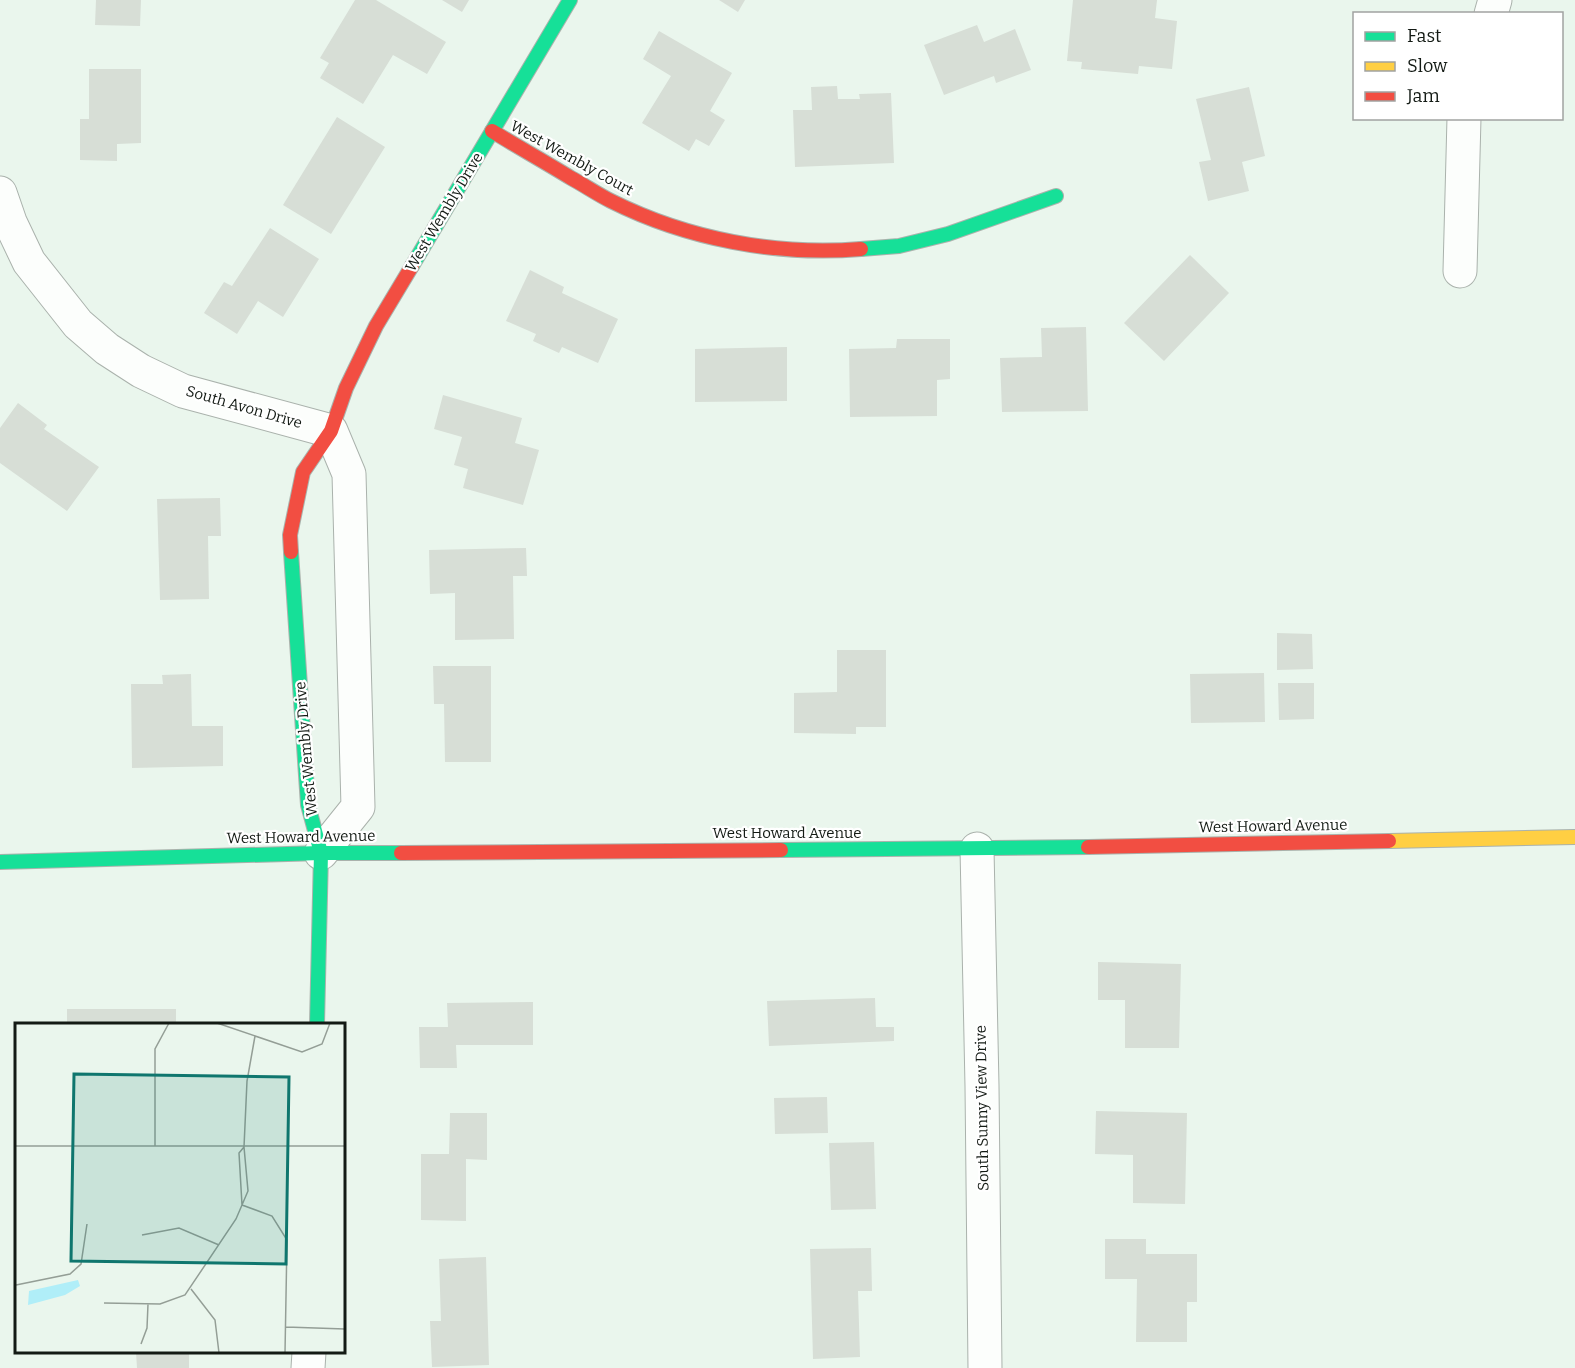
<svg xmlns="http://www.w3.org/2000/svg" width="1575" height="1368" font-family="Bitter,serif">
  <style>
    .building { fill: #d7ded6 }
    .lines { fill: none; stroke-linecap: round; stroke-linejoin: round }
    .street-casing { stroke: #aab2ac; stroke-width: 35 }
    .fast-casing { stroke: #aab2ac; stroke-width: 16 }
    .slow-casing { stroke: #aab2ac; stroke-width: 16 }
    .jam-casing { stroke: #aab2ac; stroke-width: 16 }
    .street { stroke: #fcfefc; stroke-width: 33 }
    .fast { stroke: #16e098; stroke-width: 14 }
    .slow { stroke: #ffcf43; stroke-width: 14 }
    .jam { stroke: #f24e42; stroke-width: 14 }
    .labels { text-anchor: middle; stroke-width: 4.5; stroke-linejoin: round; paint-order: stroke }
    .street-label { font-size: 15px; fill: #131a14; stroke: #fff }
    .inset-road { fill: none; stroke: #949e96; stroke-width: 1.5 }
    .view { fill: #0f766e; fill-opacity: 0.15; stroke: #0f766e; stroke-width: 3 }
    .inset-edge { fill: none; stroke: #131a14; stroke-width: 3 }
  </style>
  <rect width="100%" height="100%" fill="#eaf6ed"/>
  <g class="building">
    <path d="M96 0H141L140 26 95 25Z"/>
    <path d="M355 0H376L446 42 427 74 393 55 363 104 320 78 329 63 320 58Z"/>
    <path d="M442 0H469L462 12Z"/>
    <path d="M719 0H745L738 12Z"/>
    <path d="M1073 0H1157L1155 18 1177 21 1172 69 1139 66 1138 74 1081 69 1082 62 1067 61Z"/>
    <path d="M977 25 984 42 1015 29 1031 70 996 83 994 76 944 95 924 45Z"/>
    <path d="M659 31 732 73 710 111 725 120 709 146 696 139 689 151 642 123 671 76 643 59Z"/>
    <path d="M89 69H141V143L117 144V161L80 160V119H89Z"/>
    <path d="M837 86 838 99H860L859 94 891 93 894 163 795 167 793 110H812L811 87Z"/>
    <path d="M1249 87 1265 156 1242 162 1249 191 1208 201 1199 162 1211 160 1196 99Z"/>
    <path d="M337 117 385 147 331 234 283 205Z"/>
    <path d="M270 228 319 259 283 317 258 301 237 334 204 313 224 282 232 286Z"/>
    <path d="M1190 255 1229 293 1164 361 1124 323Z"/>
    <path d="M530 270 564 287 562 293 618 319 598 363 562 347 559 353 533 341 536 334 506 321Z"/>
    <path d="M1086 327 1088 411 1002 412 1000 358 1042 357 1041 328Z"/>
    <path d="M897 339H950V379L937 380V416L850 417 849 349 896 348Z"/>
    <path d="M787 347V401L695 402V349Z"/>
    <path d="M443 395 522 418 515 443 539 450 523 505 463 488 468 469 454 465 462 437 434 429Z"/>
    <path d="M18 403 47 425 44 429 99 467 67 511 0 463V428Z"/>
    <path d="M220 498 221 536H208L209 599 160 600 157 499Z"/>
    <path d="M526 548 527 576H513L514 639 455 640V593L430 594 429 550Z"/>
    <path d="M1277 633 1312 634 1313 669 1277 670Z"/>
    <path d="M837 650H886V727H856V734L794 733V693L837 692Z"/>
    <path d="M433 666H491V762H445L444 704H434Z"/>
    <path d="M1264 673 1265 722 1191 723 1190 674Z"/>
    <path d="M191 674 192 726H223V766L132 768 131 684H163L162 675Z"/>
    <path d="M1278 683H1314V719L1279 720Z"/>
    <path d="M1098 962 1181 964 1179 1048H1125V1000H1098Z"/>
    <path d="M875 998 876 1027H894V1041L769 1046 767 1001Z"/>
    <path d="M533 1002V1045H456L457 1068H420L419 1027H448L447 1003Z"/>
    <rect x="67" y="1009" width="109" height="15"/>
    <path d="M827 1097 828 1133 775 1134 774 1098Z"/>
    <path d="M1096 1111 1187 1113 1185 1204 1133 1203V1155L1095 1154Z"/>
    <path d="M450 1113H487V1160L466 1159V1221L421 1220V1154H449Z"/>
    <path d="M874 1142 876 1209 831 1210 829 1143Z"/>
    <path d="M1105 1239H1146V1254H1197V1302H1187V1342H1136L1137 1279H1105Z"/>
    <path d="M871 1248 872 1291H858L860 1357 813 1359 810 1249Z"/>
    <path d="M486 1257 489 1365 432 1367 430 1321H441L439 1259Z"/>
    <path d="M136 1352H189V1368H137Z"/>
  </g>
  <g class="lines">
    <g class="street-casing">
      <g id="street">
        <path d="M1491 14 1495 0"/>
        <path d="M0 193 10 222 29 262 78 324 107 349 141 371 183 391 331 431 349 474 358 807 321 853"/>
        <path d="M1460 271 1464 118"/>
        <path d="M977 849 982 1086 985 1368"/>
        <path d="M308 1368 309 1352"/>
      </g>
    </g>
    <g class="fast-casing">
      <g id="fast">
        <path d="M861 249 899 246 948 234 1056 196"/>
        <path d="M412 266 570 0"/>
        <path d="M291 552 308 805 321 853 317 1024"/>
        <path d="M781 850 1088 847"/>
        <path d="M0 862 321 853H401"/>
      </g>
    </g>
    <g class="slow-casing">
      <path id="slow" d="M1389 841 1575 837"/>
    </g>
    <g class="jam-casing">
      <g id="jam">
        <path d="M492 131C518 147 545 162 571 178 584 185 597 194 611 201 687 239 776 256 861 249"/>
        <path d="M291 552 290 535 303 472 331 431 346 388 376 326 412 266"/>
        <path d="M1088 847 1389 841"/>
        <path d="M401 853 781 850"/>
      </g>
    </g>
    <use href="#street" class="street"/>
    <use href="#fast" class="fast"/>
    <use href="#slow" class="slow"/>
    <use href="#jam" class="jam"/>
  </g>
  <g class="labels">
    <g class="street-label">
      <text transform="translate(572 158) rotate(29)" y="5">West Wembly Court</text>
      <text transform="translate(444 212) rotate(-59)" y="5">West Wembly Drive</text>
      <text transform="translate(244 407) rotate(16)" y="5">South Avon Drive</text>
      <text transform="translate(306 749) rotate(-95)" y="5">West Wembly Drive</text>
      <text transform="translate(1273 826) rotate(-1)" y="5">West Howard Avenue</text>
      <text x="787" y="838">West Howard Avenue</text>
      <text transform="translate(301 837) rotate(-1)" y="5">West Howard Avenue</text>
      <text transform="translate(982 1108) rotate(-91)" y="5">South Sunny View Drive</text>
    </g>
  </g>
  <g transform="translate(15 1023)">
    <rect width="330" height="330" fill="#eaf6ed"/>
    <path d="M63 257 65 263 50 272 13 282 14 268Z" fill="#b0eef8"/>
    <path class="inset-road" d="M202 0 287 29 307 21 315 0M0 123H330M140 123V26L154 0M227 182 257 193 272 217 270 330M227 182 224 130 229 124M127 212 164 205 204 222M0 255V290M1 262 55 251 66 241 72 201M176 266 200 297 204 330M89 280 145 281 170 272 221 196 233 168 229 124 232 58 240 13M271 304 330 306M126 321 132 305 133 281"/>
    <path class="view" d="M59 51 274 54 271 241 56 238Z"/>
    <rect width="330" height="330" class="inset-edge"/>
  </g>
  <rect x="1353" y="12" width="210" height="108" fill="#ffffff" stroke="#a1a3a1" stroke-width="1.5"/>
  <rect x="1365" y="32" width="30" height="9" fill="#16e098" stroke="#a1a3a1" stroke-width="1.5"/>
  <text x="1407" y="42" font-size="18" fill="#131a14">Fast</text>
  <rect x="1365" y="62" width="30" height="9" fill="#ffcf43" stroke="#a1a3a1" stroke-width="1.5"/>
  <text x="1407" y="72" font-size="18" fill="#131a14">Slow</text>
  <rect x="1365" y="92" width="30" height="9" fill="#f24e42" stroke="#a1a3a1" stroke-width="1.5"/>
  <text x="1407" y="102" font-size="18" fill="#131a14">Jam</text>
</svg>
